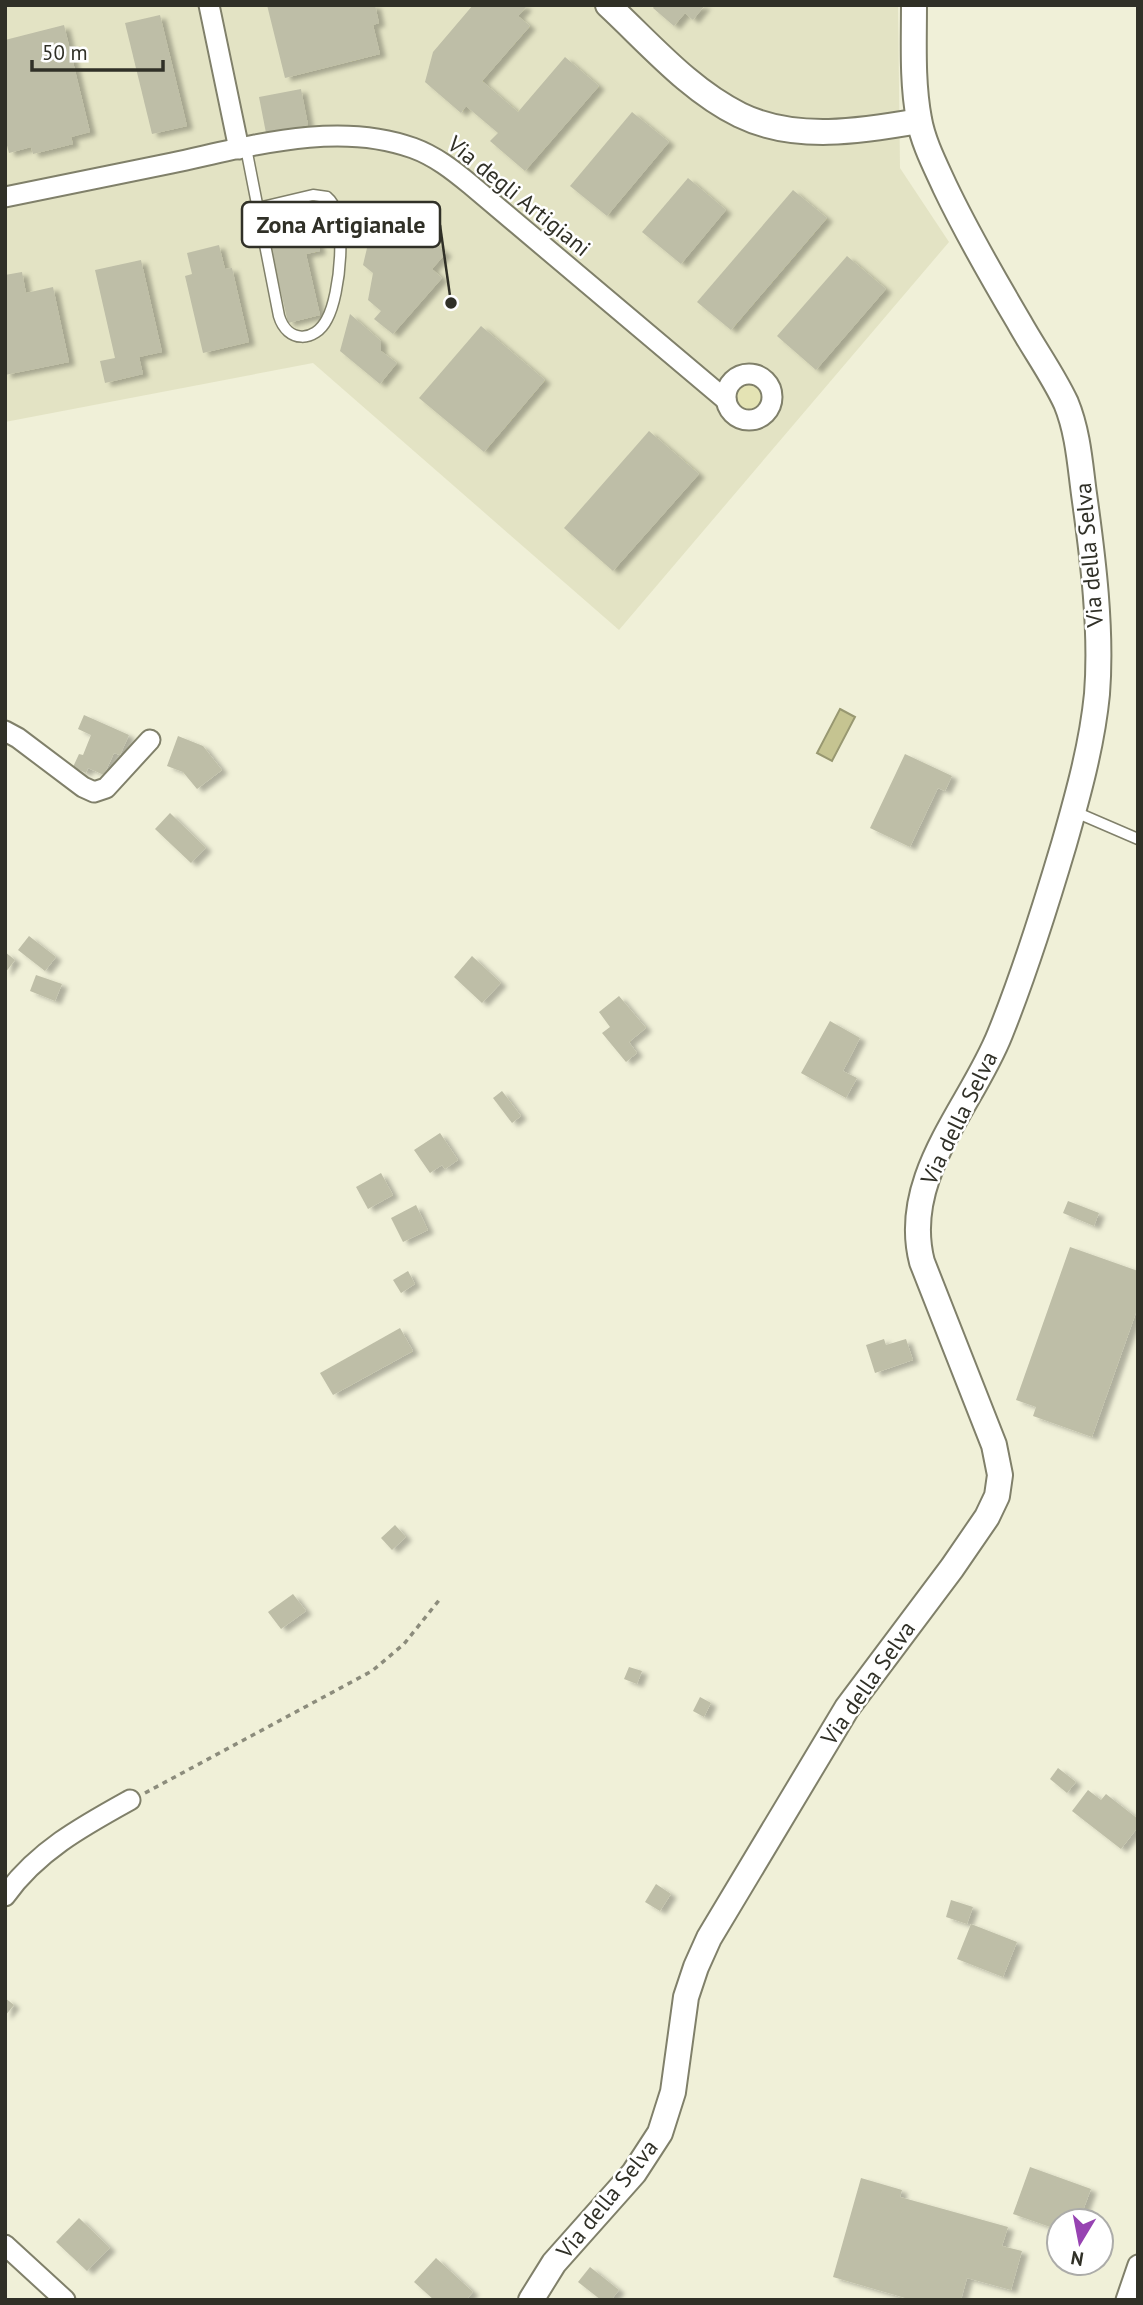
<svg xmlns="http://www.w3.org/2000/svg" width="1143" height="2305" font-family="'PT Sans',sans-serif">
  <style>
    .built { fill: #e3e3c4 }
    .green { fill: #e4e3b4 }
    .water { fill: #c5c491; stroke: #989871; stroke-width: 2 }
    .building { fill: #bebea7; filter: url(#shadow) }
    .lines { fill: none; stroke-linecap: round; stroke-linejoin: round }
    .service-casing { stroke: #80806a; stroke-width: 13 }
    .minor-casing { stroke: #80806a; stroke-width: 23 }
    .tertiary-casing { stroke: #80806a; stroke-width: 28 }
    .path { stroke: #8c8c7c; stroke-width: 3.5; stroke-dasharray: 5 5; stroke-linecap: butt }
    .service { stroke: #fff; stroke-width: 10 }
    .minor { stroke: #fff; stroke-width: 19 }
    .tertiary { stroke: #fff; stroke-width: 24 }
    .labels { text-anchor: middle; stroke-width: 5; stroke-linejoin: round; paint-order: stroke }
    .street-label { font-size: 23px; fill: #303027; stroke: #fff }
    .leader { fill: none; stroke: #303027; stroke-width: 2.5 }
    .callout-dot { fill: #303027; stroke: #fff; stroke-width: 2.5 }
    .callout { fill: #fff; stroke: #303027; stroke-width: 2.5 }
    .callout-label { font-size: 24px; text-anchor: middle; font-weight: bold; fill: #303027 }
  </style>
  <defs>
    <filter id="shadow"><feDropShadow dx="6" dy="3.5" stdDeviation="2" flood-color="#0004"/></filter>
  </defs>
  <rect width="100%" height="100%" fill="#f0f0d8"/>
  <path class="built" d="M5 5H898L900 168 949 242 619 630 313 363 5 422Z"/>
  <circle class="green" cx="749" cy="397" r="17"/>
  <path class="water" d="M840 709 855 717 832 761 817 753Z"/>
  <g class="building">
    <path d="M267 5H375L379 23 373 25 380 54 285 78Z"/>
    <path d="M473 5H523L526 7 518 16 530 26 482 81 518 112 565 57 599 86 525 171 490 141 498 133 466 106 461 113 425 82 433 52Z"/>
    <path d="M655 5H705L693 20 685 13 674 26 653 8Z"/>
    <path d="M160 15 187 126 152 134 125 23Z"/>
    <path d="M64 25 90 132 71 137 73 144 33 154 31 147 9 153 5 138V40Z"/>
    <path d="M301 89 308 125 266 133 259 97Z"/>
    <path d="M632 112 669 142 607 216 570 186Z"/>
    <path d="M688 178 726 210 681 264 642 232Z"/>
    <path d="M793 190 827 218 731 330 697 302Z"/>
    <path d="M310 212 320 251 306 254 320 315 288 323 265 222Z"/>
    <path d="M385 228 403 243 417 228 446 253 432 269 442 278 393 334 374 319 381 311 368 300 373 273 363 265 367 248Z"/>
    <path d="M219 245 225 269 232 268 249 342 203 353 185 276 192 274 187 253Z"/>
    <path d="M847 256 886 289 816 370 777 336Z"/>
    <path d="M141 260 162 352 139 357 143 374 105 383 100 361 115 358 95 270Z"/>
    <path d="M22 272 26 293 53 287 69 362 5 375V275Z"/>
    <path d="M350 314 381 341V351L397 363 380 384 340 351Z"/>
    <path d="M481 326 545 380 484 452 419 398Z"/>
    <path d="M649 431 699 474 613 571 564 528Z"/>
    <path d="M84 715 129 735 120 755 114 753 104 775 88 768 86 773 73 767 79 754 83 755 91 735 78 729Z"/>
    <path d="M178 736 203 746 222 770 197 789 183 772 167 766Z"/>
    <path d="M905 754 952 776 945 791 938 788 910 847 870 828Z"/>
    <path d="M170 813 206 848 191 863 155 829Z"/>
    <path d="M29 936 56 957 45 971 18 950Z"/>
    <path d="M5 952 15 960 5 973Z"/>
    <path d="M472 956 501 983 482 1003 454 977Z"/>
    <path d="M36 975 62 984 55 1001 30 991Z"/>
    <path d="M619 996 646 1028 629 1042 637 1053 626 1062 602 1033 610 1027 599 1012Z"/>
    <path d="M830 1021 860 1038 843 1071 857 1078 846 1098 801 1073Z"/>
    <path d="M502 1091 521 1116 512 1123 493 1098Z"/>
    <path d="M440 1133 458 1160 445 1169 442 1165 430 1173 414 1150Z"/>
    <path d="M381 1173 393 1195 368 1209 356 1187Z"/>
    <path d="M1068 1201 1099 1213 1094 1226 1063 1213Z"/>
    <path d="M416 1205 428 1230 403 1242 391 1218Z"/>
    <path d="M1070 1247 1138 1271V1307L1092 1437 1033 1416 1036 1407 1016 1400Z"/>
    <path d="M408 1271 415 1284 401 1293 393 1280Z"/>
    <path d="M400 1328 413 1351 333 1395 320 1373Z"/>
    <path d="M884 1339 886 1345 906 1339 913 1360 875 1373 866 1345Z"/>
    <path d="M395 1525 406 1537 392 1550 381 1538Z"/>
    <path d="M293 1594 306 1611 281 1629 268 1612Z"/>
    <path d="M629 1667 642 1671 637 1684 624 1679Z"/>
    <path d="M700 1697 711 1703 704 1717 693 1711Z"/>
    <path d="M1058 1768 1076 1782 1067 1793 1050 1779Z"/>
    <path d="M1088 1790 1101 1800 1106 1794 1138 1819V1827L1121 1849 1072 1811Z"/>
    <path d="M656 1884 671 1894 660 1911 645 1902Z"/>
    <path d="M951 1900 973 1907 967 1924 946 1917Z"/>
    <path d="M971 1924 1017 1942 1003 1977 957 1959Z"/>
    <path d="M5 1998 14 2005 5 2016Z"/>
    <path d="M1030 2167 1091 2189 1079 2221H1059V2230L1013 2214Z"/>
    <path d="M861 2178 902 2190 900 2197 1008 2227 1002 2246 1022 2251 1011 2290 967 2278 961 2300H912L833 2277Z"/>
    <path d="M79 2218 110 2248 87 2271 56 2242Z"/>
    <path d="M436 2258 473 2292 466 2300H434L414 2282Z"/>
    <path d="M590 2267 619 2290 611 2300H601L578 2282Z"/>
  </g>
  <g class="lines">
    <g class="service-casing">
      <g id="service">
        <path d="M246 148 279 316C287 343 315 343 327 319 340 296 349 215 327 197L313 195 258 208"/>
        <path d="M1073 811 1138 839"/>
      </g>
    </g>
    <g class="minor-casing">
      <g id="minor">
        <path d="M209 5 239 149"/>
        <path d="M5 197C61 186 116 174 172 163 248 147 336 120 413 148 435 156 453 170 471 185L726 400"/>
        <circle cx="749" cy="397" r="23"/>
        <path d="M5 731 18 738 83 787 94 792 106 788 150 740"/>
        <path d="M5 1896C37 1851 83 1826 130 1800"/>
        <path d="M5 2245 65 2300"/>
        <path d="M1126 2300 1138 2265"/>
      </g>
    </g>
    <g class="tertiary-casing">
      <g id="tertiary">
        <path d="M608 5C649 43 689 90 740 115 795 142 862 131 919 121"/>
        <path d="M531 2300 554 2263 634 2173 660 2133 673 2092 686 1997 696 1967 709 1938 847 1708 952 1568 987 1517 997 1496 1000 1475 994 1445 922 1262C900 1177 971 1107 1000 1034 1025 972 1045 908 1064 844 1078 795 1092 745 1097 694 1102 630 1093 558 1084 494 1080 464 1078 432 1066 403 1053 375 1034 349 1019 322 993 278 967 233 945 187 935 165 923 142 919 119 912 82 914 43 914 5"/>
      </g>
    </g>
    <path class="path" d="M145 1793 372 1671 404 1644 440 1599"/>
    <use href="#service" class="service"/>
    <use href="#minor" class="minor"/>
    <use href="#tertiary" class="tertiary"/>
  </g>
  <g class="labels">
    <g class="street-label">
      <text transform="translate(519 196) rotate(39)" y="8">Via degli Artigiani</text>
      <text transform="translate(1089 555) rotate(-95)" y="8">Via della Selva</text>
      <text transform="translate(959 1118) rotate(-64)" y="8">Via della Selva</text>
      <text transform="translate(868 1683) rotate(-55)" y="8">Via della Selva</text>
      <text transform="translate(607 2199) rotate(-51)" y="8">Via della Selva</text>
    </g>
  </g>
  <path class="leader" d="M451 303L440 225"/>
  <circle class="callout-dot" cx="451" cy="303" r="7"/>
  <rect class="callout" x="242" y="202" width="198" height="45" rx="7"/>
  <g class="callout-label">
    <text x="341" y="233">Zona Artigianale</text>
  </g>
  <rect width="1143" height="2305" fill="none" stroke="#303027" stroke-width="14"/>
  <g transform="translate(1080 2242) rotate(190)"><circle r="33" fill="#ffffff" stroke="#acaca9" stroke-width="2"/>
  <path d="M0-5L12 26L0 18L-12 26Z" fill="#9743b2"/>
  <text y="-10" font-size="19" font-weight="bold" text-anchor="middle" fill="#303027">N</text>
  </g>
  <path d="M32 60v10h131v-10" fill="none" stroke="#303027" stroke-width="3.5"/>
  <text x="42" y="60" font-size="21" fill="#303027" stroke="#ffffff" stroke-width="5" paint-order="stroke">50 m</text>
</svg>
